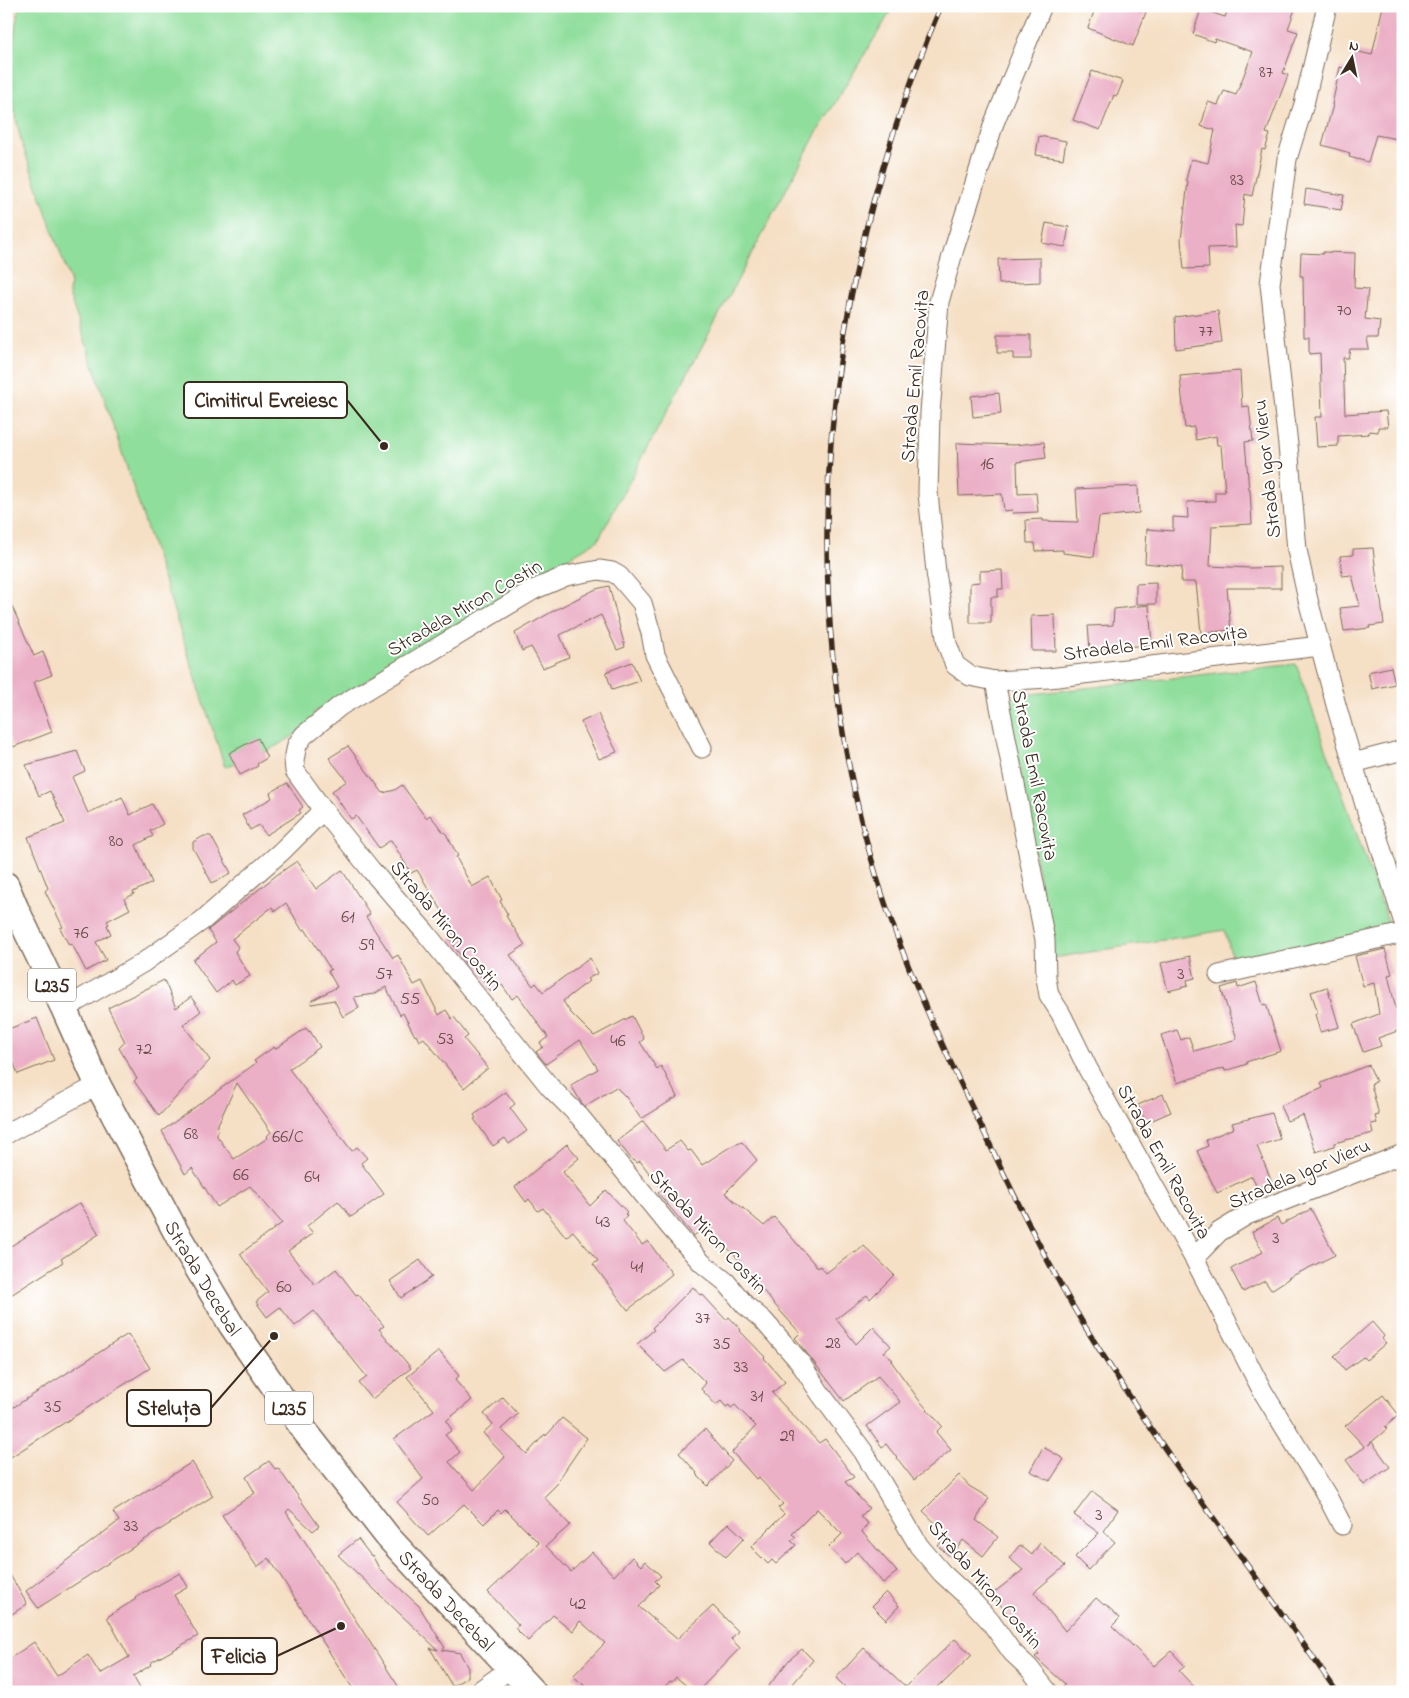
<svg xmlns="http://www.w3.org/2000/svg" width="1409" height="1698" font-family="'Indie Flower',sans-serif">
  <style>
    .green { fill: #90de9c; stroke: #66845d }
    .building { fill: #ebafc6; fill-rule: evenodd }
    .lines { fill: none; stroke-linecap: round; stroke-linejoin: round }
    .minor-casing { stroke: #7c6958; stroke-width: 21 }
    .major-casing { stroke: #7c6958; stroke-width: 28 }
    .minor { stroke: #fff; stroke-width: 19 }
    .major { stroke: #fff; stroke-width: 25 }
    .rail-casing { stroke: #3b2a1e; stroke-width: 5.5 }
    .rail { stroke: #fff; stroke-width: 4; stroke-dasharray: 11; stroke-linecap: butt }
    .labels { text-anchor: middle; stroke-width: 4; stroke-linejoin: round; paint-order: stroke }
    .number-label { font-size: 18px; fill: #674b48 }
    .shield { fill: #fff; stroke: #766a62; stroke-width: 1 }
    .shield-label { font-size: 19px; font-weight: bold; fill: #3b2a1e }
    .street-label { font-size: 20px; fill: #3b2a1e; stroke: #fff }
    .leader { fill: none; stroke: #3b2a1e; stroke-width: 2 }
    .callout-dot { fill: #3b2a1e; stroke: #fff; stroke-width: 2 }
    .callout { fill: #fff; stroke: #3b2a1e; stroke-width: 2 }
    .callout-label { font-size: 21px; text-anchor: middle; font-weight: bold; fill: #3b2a1e }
  </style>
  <rect width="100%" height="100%" fill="#fff"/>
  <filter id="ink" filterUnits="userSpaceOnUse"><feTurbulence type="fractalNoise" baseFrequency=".02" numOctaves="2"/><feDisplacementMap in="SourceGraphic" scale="10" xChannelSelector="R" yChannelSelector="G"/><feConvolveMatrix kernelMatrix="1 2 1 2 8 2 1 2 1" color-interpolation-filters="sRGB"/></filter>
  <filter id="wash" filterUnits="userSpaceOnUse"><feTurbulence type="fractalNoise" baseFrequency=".0096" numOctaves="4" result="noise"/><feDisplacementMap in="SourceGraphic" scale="20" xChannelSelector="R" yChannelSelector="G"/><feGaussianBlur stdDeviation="1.12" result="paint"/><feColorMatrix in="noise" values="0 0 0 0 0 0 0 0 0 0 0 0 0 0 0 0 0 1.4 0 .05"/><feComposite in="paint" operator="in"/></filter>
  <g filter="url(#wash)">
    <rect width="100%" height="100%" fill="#f5dfc5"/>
    <g class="green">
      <path d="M20 6H894L816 134 598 540 313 713 316 720 290 738 266 752 225 767 89 352 69 294 70 280 21 141 13 104 11 67 16 22Z"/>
      <path d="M1296 664 1390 927 1233 962 1225 930 1053 958 1008 702 1014 696Z"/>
    </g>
    <g id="blocks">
      <g class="building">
        <path d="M1096 6H1131L1130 9 1146 12 1133 46 1088 28Z"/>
        <path d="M1229 6H1296L1288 29 1298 32 1283 73 1288 75 1266 133 1270 134 1265 150 1262 149 1252 196 1245 194 1242 226 1235 225 1236 247 1208 248 1209 268 1184 269 1181 240 1188 181 1186 180 1191 159 1208 163 1215 130 1201 126 1208 102 1218 105 1224 91 1236 95 1253 52 1215 39 1214 42 1193 34 1201 9 1225 17Z"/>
        <path d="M1383 6H1403V140L1376 135 1368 162 1349 157 1350 153 1322 145 1333 105H1332L1340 67 1349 70 1355 51 1372 55Z"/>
        <path d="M1092 71 1123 81 1117 96 1114 95 1100 130 1073 120Z"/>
        <path d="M1039 136 1066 141 1063 159 1036 155Z"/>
        <path d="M1306 189 1344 195 1341 210 1304 204Z"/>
        <path d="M1046 223 1069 227 1065 247 1042 243Z"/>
        <path d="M1323 252 1355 253 1354 288 1368 289 1365 319 1380 321 1378 338H1367L1369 349H1350L1348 358H1343L1345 414 1386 411 1388 427H1378V432L1369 431V434L1338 436V446L1317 447 1315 417H1322L1320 353 1309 354V337H1304L1303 276H1300L1301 253 1323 254Z"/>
        <path d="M1040 258V282L999 284 998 259Z"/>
        <path d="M1218 311 1222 343 1176 349 1175 317Z"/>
        <path d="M997 335H1031V359H1013V353H997Z"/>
        <path d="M1240 371 1242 407 1249 406 1253 441 1245 442 1249 490H1250L1252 524 1212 526 1210 566 1250 568 1281 567V588H1227L1231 630 1201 633 1196 582H1181L1182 567 1145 563 1147 529 1173 531V517L1188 518 1187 502 1215 501V492H1225L1221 445H1217L1216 436 1196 440 1194 427 1185 428 1180 376Z"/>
        <path d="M999 393 1001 414 973 417 971 396Z"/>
        <path d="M1044 442 1046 458 1017 462 1018 494 1036 493 1038 512 1013 513 1012 510 1004 511 1002 494 959 496 957 443 1014 445Z"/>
        <path d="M1138 486 1139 513 1099 517 1094 557 1063 553V550L1036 551 1035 543H1027L1026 520 1043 519V521L1078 522 1076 489Z"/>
        <path d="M1373 548 1377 581 1381 601 1384 624 1369 626 1370 628 1344 631 1340 608 1360 606 1352 575 1342 576 1340 556 1353 555V549Z"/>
        <path d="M1002 570 1003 589H998V597H991V623H970V583L980 582V571Z"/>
        <path d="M1156 583V604H1136V584Z"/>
        <path d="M609 586 625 647 617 650 601 615 560 635 569 657 543 668 531 647 522 651 515 633 555 610 596 589Z"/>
        <path d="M6 593 34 656 43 652 52 675 34 682 52 732 13 747 6 729Z"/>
        <path d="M1149 605 1152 645 1090 649 1088 626 1113 625 1114 609Z"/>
        <path d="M1055 615 1056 651H1032L1031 616Z"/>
        <path d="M632 662 640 681 612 690 606 672Z"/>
        <path d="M1391 667 1395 684 1372 689 1368 672Z"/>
        <path d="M598 714 617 752 599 759 581 722Z"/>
        <path d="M258 738 267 758 257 764 258 766 240 775 229 753Z"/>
        <path d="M348 746 383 793 395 790 402 785 426 818 430 815 444 833 445 832 458 856 456 857 472 887 490 877 502 900 500 901 508 915 506 916 525 945 510 955 533 986 536 983 543 992 590 958 598 973 587 979 589 981 563 1001 570 1012 594 1036 632 1016 644 1039 640 1042 657 1069 661 1066 677 1097 641 1119 626 1097 616 1087 585 1106 581 1102 571 1085 598 1069 580 1040 546 1064 536 1052 543 1047 540 1043 548 1037 518 995 512 999 502 985 491 992 471 962 466 965 450 939 457 935 417 870 411 873 391 840 379 848 356 816 351 819 332 791 347 781 329 758Z"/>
        <path d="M77 751 85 771 72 777 88 813 122 797 130 815 152 804 163 824 150 831 153 836 136 845 152 883 133 892 134 894 124 899 130 909 107 921 109 924 107 925 111 934 96 942 106 960 86 971 72 944 69 945 60 928 63 927 45 891 48 888 28 837 65 823 50 791 39 796 26 765Z"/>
        <path d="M287 783 303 807 299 810 301 813 266 835 259 825 250 830 242 815 272 798 270 793Z"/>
        <path d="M204 836H211L231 873 212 883 193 848V842Z"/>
        <path d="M297 861 316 889 342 870 370 914 366 917 393 958 398 955 414 985 422 981 439 1015 446 1010 452 1019 454 1017 468 1036 464 1039 488 1068 464 1088 424 1038 419 1041 416 1035 415 1036 403 1013 400 1015 386 987 374 994 354 997 359 1008 343 1017 334 1000 312 1004 311 1001 337 987 328 971 331 970 305 929 302 930 286 903 275 911 272 907 232 939 238 947 235 952 250 976 235 985 232 980 216 993 193 960 216 942 208 930 278 874Z"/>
        <path d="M1385 949 1392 974 1388 975 1396 1009 1398 1008 1403 1021V1029L1378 1038 1381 1046 1363 1052 1353 1024 1379 1014 1374 983 1363 986 1355 956Z"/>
        <path d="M1190 956 1195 978 1187 980 1188 986 1168 991 1161 963Z"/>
        <path d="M164 980 176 1008 191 997 201 1011 183 1025 210 1060 159 1116 134 1081 137 1079 119 1048 125 1042 108 1008Z"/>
        <path d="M1256 982 1263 1005 1266 1004 1281 1051 1246 1062 1247 1064 1225 1071 1224 1068 1177 1083 1161 1035 1177 1030 1181 1040 1189 1037 1194 1051 1237 1039 1221 988 1237 983 1238 988Z"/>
        <path d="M1327 987 1339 1027 1320 1032 1315 1014 1318 1013 1311 992Z"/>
        <path d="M37 1018 54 1060 18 1074 6 1044V1030Z"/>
        <path d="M306 1028 309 1032 310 1031 320 1047 289 1069 352 1151 357 1147 367 1158 361 1163 384 1194 351 1217 338 1201 307 1226 313 1233 288 1251 315 1285 336 1269 356 1295 358 1294 384 1326 379 1329 411 1368 372 1399 359 1383 367 1377 314 1311 295 1326 280 1307 267 1317 256 1302 268 1292 240 1254 282 1223 250 1186 217 1207 192 1168 185 1174 162 1131 256 1063 254 1061 274 1047 275 1049ZM237 1083 271 1132 267 1136 268 1138 234 1159 217 1136 218 1124Z"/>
        <path d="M1369 1065 1376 1082 1371 1084 1379 1115 1375 1116 1377 1123 1371 1124 1373 1133 1334 1143V1146L1316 1152 1303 1115 1287 1121 1280 1106 1323 1088 1321 1083Z"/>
        <path d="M506 1092 515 1104 510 1108 527 1131 509 1144 505 1138 493 1146 474 1119 476 1118 474 1115Z"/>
        <path d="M1163 1094 1171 1112 1146 1123 1138 1105Z"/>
        <path d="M1272 1113 1280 1139 1257 1146 1272 1182 1257 1188 1252 1176 1217 1193 1197 1151 1208 1146 1206 1140 1234 1128 1232 1123Z"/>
        <path d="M643 1121 666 1150 680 1141 688 1151 691 1150 702 1165 730 1147 742 1142 757 1160 725 1193 764 1226 774 1217 818 1268 820 1266 826 1273 854 1252 855 1253 864 1246 894 1275 870 1299 867 1295 836 1319 856 1344 873 1327 891 1346 884 1352 893 1360 891 1361 919 1400 942 1426 936 1432 951 1450 914 1480 886 1444 882 1447 867 1426 900 1402 898 1399 878 1376 844 1401 795 1338 800 1333 774 1304 739 1260 706 1225 694 1236 658 1193 662 1190 640 1161 637 1163 635 1160 633 1161 617 1141Z"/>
        <path d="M567 1144 579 1158 563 1172 590 1206 606 1190 627 1212 625 1214 627 1216 623 1221 642 1245 648 1241 672 1274 628 1310 593 1264 598 1261 573 1231 566 1237 543 1208 538 1211 529 1199 526 1202 515 1187Z"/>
        <path d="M80 1203 99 1234 61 1259 63 1262 6 1298V1249Z"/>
        <path d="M1311 1209 1335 1255 1288 1278V1279L1271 1290 1265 1281 1243 1292 1231 1269 1263 1252 1252 1232 1277 1218 1281 1225Z"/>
        <path d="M420 1260 432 1277 401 1298 390 1281Z"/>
        <path d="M693 1287 700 1295 702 1294 726 1320 729 1317 741 1330 740 1331 765 1357 764 1358 785 1382 772 1393 819 1443 825 1439 854 1477 845 1482 869 1508 860 1517 868 1523 862 1532 897 1572 883 1583 857 1552 845 1564 829 1547 842 1534 817 1509 792 1534 796 1537 791 1541 796 1545 776 1564 772 1560 768 1564 751 1547 784 1514 778 1508 783 1504 758 1477 756 1479 732 1452 756 1426 735 1405 731 1408 729 1405 726 1407 721 1401 716 1405 701 1389 706 1383 683 1360 665 1372 637 1344 654 1330 652 1328Z"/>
        <path d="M1372 1322 1384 1336 1382 1339 1386 1343 1366 1360 1363 1357 1345 1370 1334 1356Z"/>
        <path d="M128 1334 150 1368 6 1460V1412Z"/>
        <path d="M439 1351 459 1376 455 1380 472 1400 446 1421 452 1430 445 1435 460 1452 449 1462 474 1490 505 1457 483 1433 493 1424 484 1414 503 1397 518 1414 501 1429 527 1454 545 1434 546 1436 562 1418 587 1438 557 1482 558 1483 544 1497 570 1525 546 1546 571 1572 592 1552 614 1576 632 1557 641 1566 645 1561 661 1576 655 1581 659 1585 639 1607 677 1639 713 1606 738 1631 731 1639 740 1648 697 1692H694L676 1677 672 1682 670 1681 660 1692H592L573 1676 605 1643 580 1621 573 1631 553 1615 528 1641 515 1628 519 1625 488 1592 539 1543 505 1509 501 1513 498 1510 484 1524 464 1504 428 1536 397 1502 423 1479 394 1439 434 1410 407 1377Z"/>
        <path d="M1383 1395 1399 1415 1385 1427 1387 1429 1368 1445 1372 1442 1390 1467 1364 1485 1346 1460 1365 1447 1345 1426Z"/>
        <path d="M705 1429 732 1461 708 1486 696 1474 697 1473 679 1453Z"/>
        <path d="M1043 1447 1064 1459 1050 1481 1030 1471Z"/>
        <path d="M269 1461 275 1469 278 1468 319 1526 313 1531 289 1509 286 1512 402 1692H355L269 1558 257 1567 222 1515 255 1493 246 1477Z"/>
        <path d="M192 1462 213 1496 38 1608 26 1591 119 1521 113 1512Z"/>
        <path d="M959 1475 969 1486 989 1498 976 1520 998 1537 983 1556 963 1540 951 1557 938 1546 947 1534 923 1511Z"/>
        <path d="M1092 1491 1118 1510 1103 1531 1115 1542 1088 1570 1075 1557 1099 1533 1074 1515Z"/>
        <path d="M728 1523 744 1538 726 1557 710 1542Z"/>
        <path d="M358 1539 371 1556 372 1555 380 1570 419 1606 445 1648 442 1650 460 1653 468 1668V1677L452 1686 430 1648 438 1650 338 1555Z"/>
        <path d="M1040 1543 1065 1566 1034 1592 1065 1631 1096 1598 1104 1605 1105 1604 1120 1618 1112 1626 1154 1666 1171 1651 1185 1666 1179 1671 1199 1692H1059L1065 1684 1035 1657 1039 1654 992 1594 1023 1570 1009 1558 1020 1545 1032 1555Z"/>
        <path d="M6 1568 27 1604 6 1618Z"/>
        <path d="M180 1573 188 1587 174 1595 198 1636 150 1663 151 1665 133 1676 142 1692H6V1661L34 1642 57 1676 88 1655 100 1674 129 1657 107 1617 136 1599 135 1598Z"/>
        <path d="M886 1592 899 1606 886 1620 872 1606Z"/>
        <path d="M955 1639 972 1655 942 1684 941 1683 932 1692H850L836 1678 864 1648 906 1687Z"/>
        <path d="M802 1649 813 1660 786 1692H764L789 1660Z"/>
      </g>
    </g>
  </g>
  <g filter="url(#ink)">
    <use href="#blocks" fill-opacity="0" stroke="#7c6958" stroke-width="1"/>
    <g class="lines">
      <g class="minor-casing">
        <g id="minor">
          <path d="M1042 6 994 123 954 249 939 302 930 413 928 493 936 572 947 644 955 665 970 676 995 681 1049 678 1320 646"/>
          <path d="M1327 6 1304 104 1287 159 1270 284 1288 445 1297 550 1308 600 1336 705 1368 815 1376 832 1403 920"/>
          <path d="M995 681 1045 940 1046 978 1049 995 1061 1014 1088 1069 1194 1258 1263 1392 1327 1496 1342 1525"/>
          <path d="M702 748 655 655 651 633 642 603 619 576 612 572 599 570 566 576 533 590 340 706 304 735 297 745 294 760 295 771 323 810 371 870 425 932 550 1087 580 1117 671 1228 702 1263 726 1282 745 1305 763 1320 799 1361 820 1393 863 1451 919 1546 942 1573 969 1598 990 1621 1012 1652 1029 1668 1048 1692"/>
          <path d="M1353 763 1403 750"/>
          <path d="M1219 975 1403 933"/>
          <path d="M64 1009 144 962 203 920 282 851 323 810"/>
          <path d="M6 1134 98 1085"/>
          <path d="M1194 1258 1219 1232 1247 1215 1403 1154"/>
          <path d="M478 1692 511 1668"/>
        </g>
      </g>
      <g class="major-casing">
        <g id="major">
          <path id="s1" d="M6 885 16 909 64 1009 98 1085 177 1234 232 1326 304 1430 359 1500 388 1537 440 1593 533 1692"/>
        </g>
      </g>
      <use href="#minor" class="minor"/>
      <use href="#major" class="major"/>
      <g class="rail-casing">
        <path id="rail" d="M941 6C823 286 788 584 877 878 904 966 944 1050 984 1132 1014 1196 1045 1260 1081 1320 1159 1448 1251 1568 1337 1692"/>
      </g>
      <use href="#rail" class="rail"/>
    </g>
  </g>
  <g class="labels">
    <g class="number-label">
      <text x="1266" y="77">87</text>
      <text x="1237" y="185">83</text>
      <text x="1344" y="315">70</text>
      <text x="1206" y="336">77</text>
      <text x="987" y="469">16</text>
      <text x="116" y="846">80</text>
      <text x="348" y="922">61</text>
      <text x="81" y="938">76</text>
      <text x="366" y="950">59</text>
      <text x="384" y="979">57</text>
      <text x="1181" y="979">3</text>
      <text x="410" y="1004">55</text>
      <text x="445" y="1044">53</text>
      <text x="618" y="1046">46</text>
      <text x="144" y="1054">72</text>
      <text x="191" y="1139">68</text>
      <text x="288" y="1142">66/C</text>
      <text x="241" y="1180">66</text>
      <text x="312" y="1182">64</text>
      <text x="603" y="1227">43</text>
      <text x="1276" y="1243">3</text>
      <text x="637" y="1272">41</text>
      <text x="284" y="1292">60</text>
      <text x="703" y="1323">37</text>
      <text x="833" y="1348">28</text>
      <text x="722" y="1349">35</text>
      <text x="741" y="1372">33</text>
      <text x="757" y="1401">31</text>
      <text x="53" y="1412">35</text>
      <text x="787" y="1441">29</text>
      <text x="430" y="1505">50</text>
      <text x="1099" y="1520">3</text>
      <text x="131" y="1531">33</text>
      <text x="578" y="1609">42</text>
    </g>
    <g class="shield">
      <rect x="28" y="968.5" width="48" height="33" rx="4"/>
      <rect x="265" y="1391.5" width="48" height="33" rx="4"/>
    </g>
    <g class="shield-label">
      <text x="52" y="992">L235</text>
      <text x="289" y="1415">L235</text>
    </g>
    <g class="street-label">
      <text transform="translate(914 376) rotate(-85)" y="7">Strada Emil Racovița</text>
      <text transform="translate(1266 469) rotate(-96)" y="7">Strada Igor Vieru</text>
      <text transform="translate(464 607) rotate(-30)" y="7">Stradela Miron Costin</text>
      <text transform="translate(1155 642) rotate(-7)" y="7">Stradela Emil Racovița</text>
      <text transform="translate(1036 775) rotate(79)" y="7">Strada Emil Racovița</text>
      <text transform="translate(447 925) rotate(50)" y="7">Strada Miron Costin</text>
      <text transform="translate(1165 1161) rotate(61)" y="7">Strada Emil Racovița</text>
      <text transform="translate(1299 1173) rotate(-23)" y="7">Stradela Igor Vieru</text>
      <text transform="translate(709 1231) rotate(47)" y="7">Strada Miron Costin</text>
      <text dy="7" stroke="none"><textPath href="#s1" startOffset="440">Strada Decebal</textPath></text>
      <text transform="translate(986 1584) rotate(49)" y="7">Strada Miron Costin</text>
      <text dy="7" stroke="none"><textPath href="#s1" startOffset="845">Strada Decebal</textPath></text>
    </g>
  </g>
  <path class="leader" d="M384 446L347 400M274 1336L211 1408M341 1626L277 1656"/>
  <g class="callout-dot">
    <circle cx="384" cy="446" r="5"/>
    <circle cx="274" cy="1336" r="5"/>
    <circle cx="341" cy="1626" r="5"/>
  </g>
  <g class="callout">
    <rect x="184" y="382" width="163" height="36" rx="5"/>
    <rect x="127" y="1390" width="84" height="36" rx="5"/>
    <rect x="202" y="1638" width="75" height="36" rx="5"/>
  </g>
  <g class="callout-label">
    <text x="266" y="407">Cimitirul Evreiesc</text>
    <text x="169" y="1415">Steluța</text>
    <text x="239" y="1663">Felicia</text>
  </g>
  <rect width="1409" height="1698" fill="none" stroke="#fff" stroke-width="25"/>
  <g transform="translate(1352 58) rotate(10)" stroke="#ffffff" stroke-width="4" paint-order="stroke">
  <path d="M0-4L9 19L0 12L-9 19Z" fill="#3b2a1e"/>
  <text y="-8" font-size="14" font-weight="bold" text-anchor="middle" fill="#3b2a1e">N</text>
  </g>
</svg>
